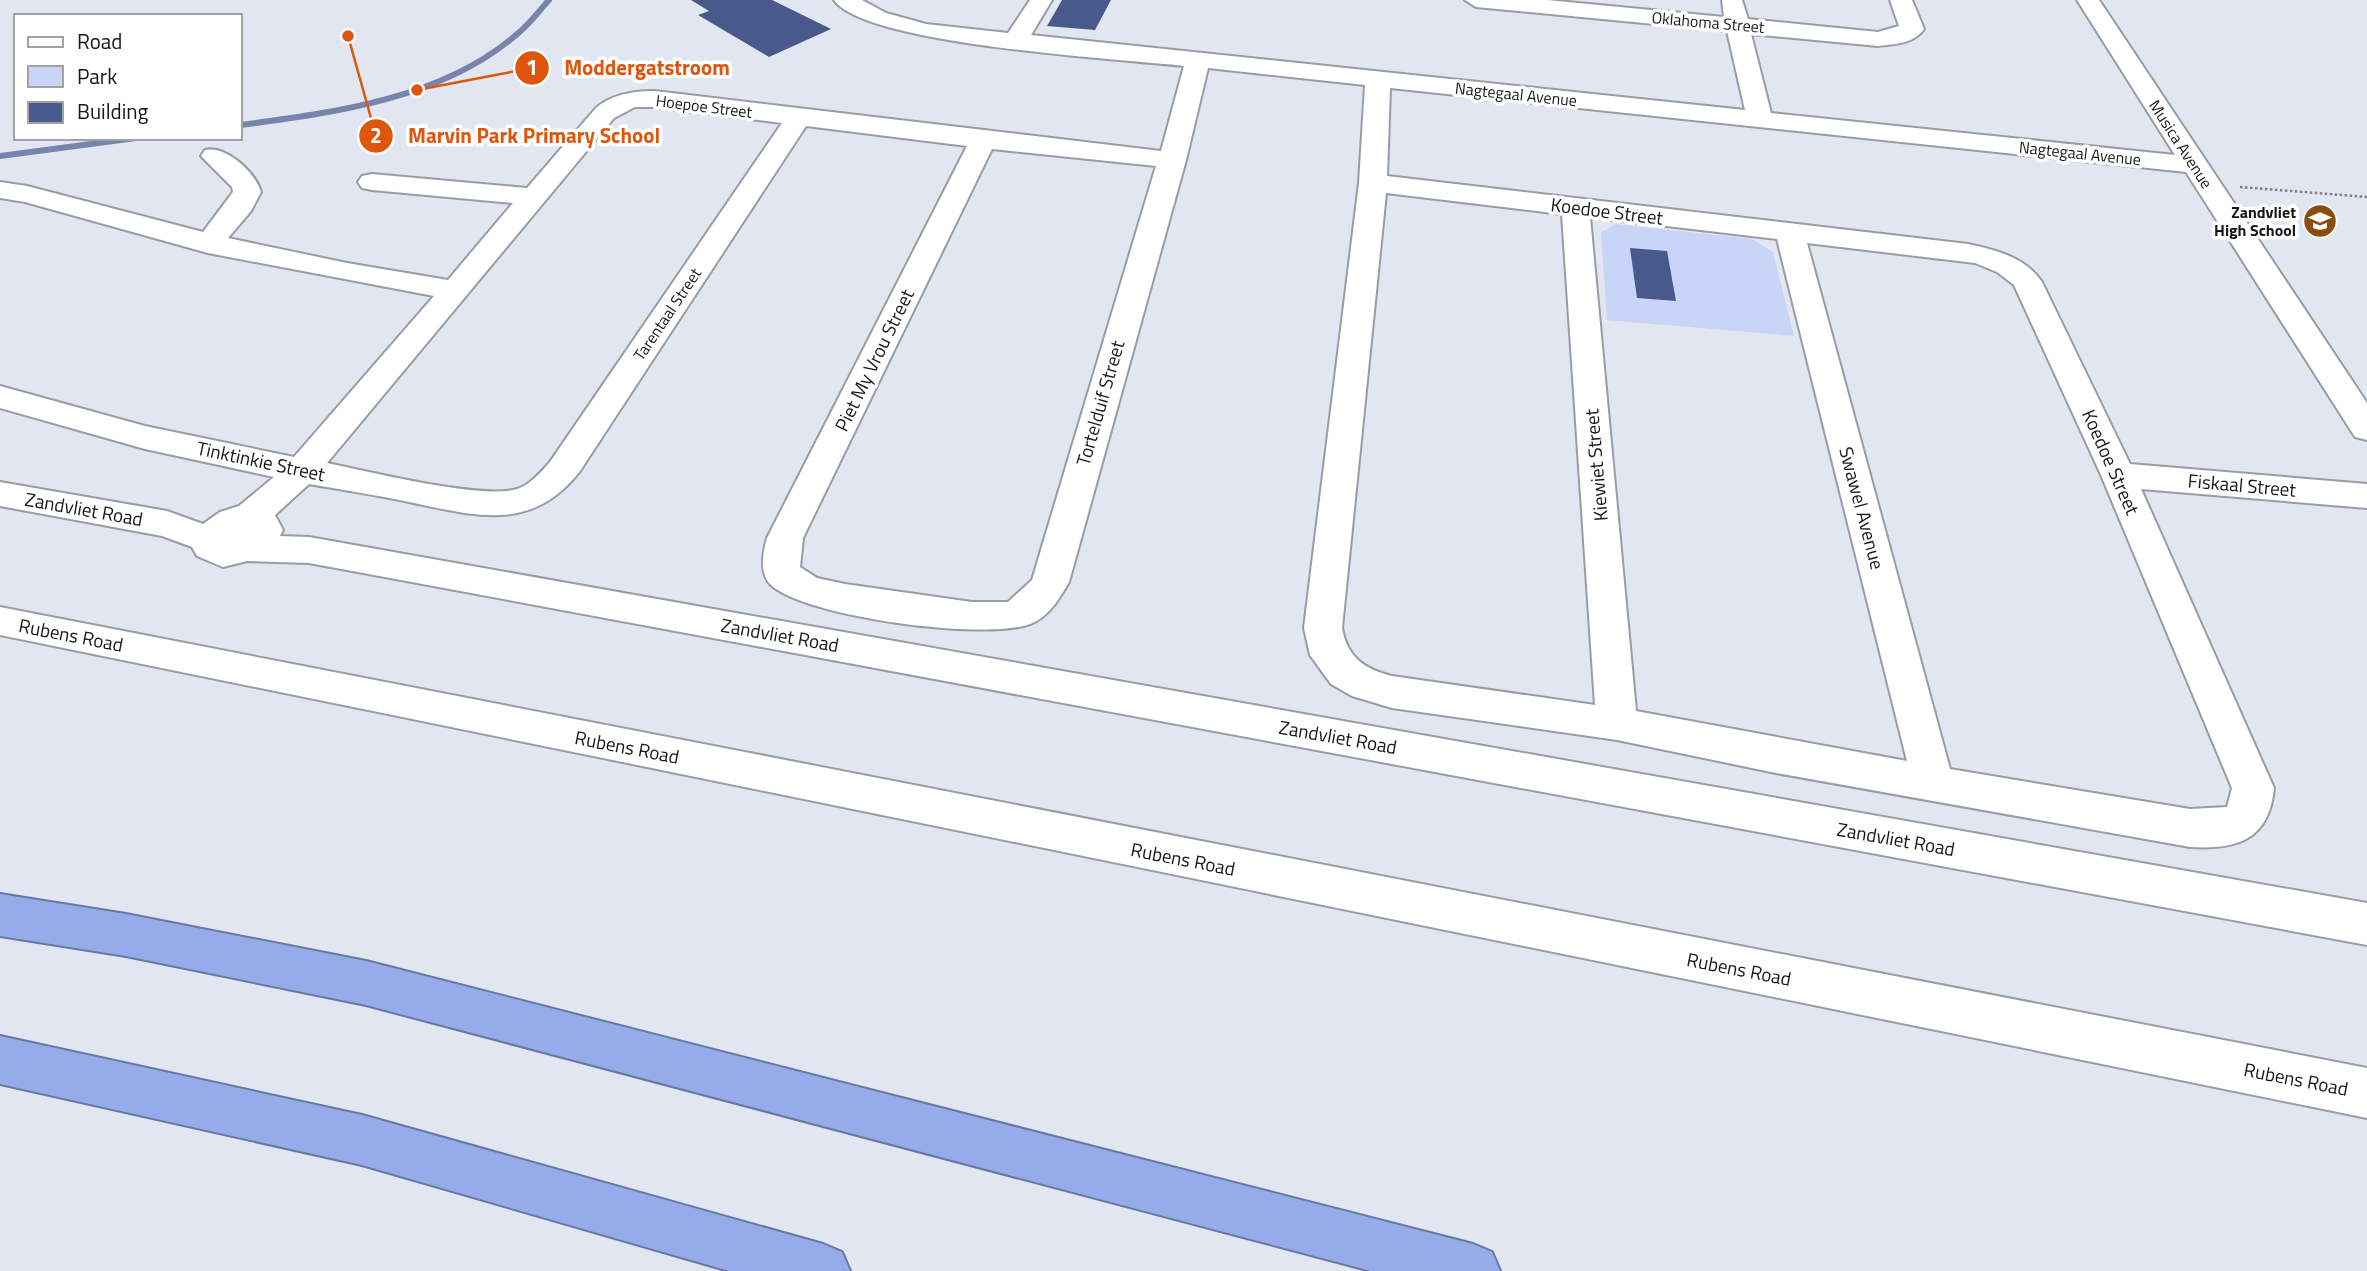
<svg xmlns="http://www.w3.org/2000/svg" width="2367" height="1271" font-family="'Titillium Web',sans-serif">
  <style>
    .green { fill: #c8d5f6 }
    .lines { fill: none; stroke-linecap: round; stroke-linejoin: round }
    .stream { stroke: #7785ad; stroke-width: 6 }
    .building { fill: #48598b }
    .minor-casing { stroke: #989ca5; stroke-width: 4 }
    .highway-casing { stroke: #6978a1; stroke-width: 4 }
    .path { stroke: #7b7e84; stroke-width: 2.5; stroke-dasharray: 2.5 2.5; stroke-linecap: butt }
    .minor { fill: #fff; fill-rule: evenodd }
    .highway { fill: #96acea; fill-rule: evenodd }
    .labels { text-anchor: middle; stroke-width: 7; stroke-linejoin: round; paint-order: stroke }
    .far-street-label { font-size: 16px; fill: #16171a; stroke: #fff }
    .far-poi-label { font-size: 16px; font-weight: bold; fill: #16171a; stroke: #fff; text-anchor: end }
    .street-label { font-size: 19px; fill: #16171a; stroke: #fff }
    .leader { fill: none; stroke: #de560d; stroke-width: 2.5 }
    .callout-dot { fill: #de560d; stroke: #fff; stroke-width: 2.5 }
    .mark-label { font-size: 21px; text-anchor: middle; font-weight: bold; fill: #fff }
    .callout-label { font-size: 21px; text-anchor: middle; font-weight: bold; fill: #de560d; stroke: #fff; stroke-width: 7; stroke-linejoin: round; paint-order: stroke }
  </style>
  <rect width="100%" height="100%" fill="#e2e6f0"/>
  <path class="green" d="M1616 224 1752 239 1773 252 1794 336 1607 320 1601 232Z"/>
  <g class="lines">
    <g class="stream">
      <path d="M240 125C333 113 442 99 516 35 529 25 538 12 549 0"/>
      <path d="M0 156 136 138"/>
    </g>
  </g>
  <g class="building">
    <path d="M691 0H772L831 29 769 57 698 15 709 11Z"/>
    <path d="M1062 0H1111L1095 30 1047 26Z"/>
    <path d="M1630 248 1667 251 1676 301 1637 298Z"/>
  </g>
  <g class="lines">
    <g class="minor-casing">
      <g id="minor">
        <path d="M834 0H862L886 13 926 24 1008 33 1030 0H1052L1031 35 1745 110 1727 31 1476 7 1465 0H1547L1724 17 1722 0H1742L1748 19 1878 32 1899 26 1890 0H1912L1924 29C1913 44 1895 44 1878 46L1751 34 1771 113 2175 155 2077 0H2099L2367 403V440L2355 437 2186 172 1390 88 1387 176 1968 244C1996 250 2025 257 2042 282L2130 464 2367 484V508L2141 489 2274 788C2269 840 2237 850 2190 847L1776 773 1617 740 1392 708 1352 696 1331 684 1310 655 1304 628 1359 183 1365 85 1208 68 1186 160 1069 582C1059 599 1049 617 1030 624 986 641 803 617 770 584 759 572 763 552 767 538L967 146 806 126 580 471C532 533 476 516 409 502 376 495 343 490 309 484L275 515 283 530 280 536 309 537 2367 903V945L309 563 247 561 223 567 197 556 192 547 162 536 0 506V482L167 511 203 524 220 512 239 506 274 477 145 449 0 408V386L145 426 294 457 434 296 208 253 25 202 0 198V182L27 186 203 232 233 192 232 187 201 156 205 150C226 145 255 172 261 192L251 211 228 238 347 263 448 280 513 203 372 190 362 188 358 182 362 176 372 174 527 188 596 108C612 94 634 91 655 91L1161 151 1184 66C1122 59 865 45 834 0ZM635 107H655L782 123 550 462C541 472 530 485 517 489 483 500 367 471 327 463L614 118ZM992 149 1156 166 1032 580 1008 602H972L845 584 817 578 800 567 803 538ZM1386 193 1562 214 1595 705 1392 676C1364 669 1347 657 1342 628ZM1590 217 1777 239 1907 761 1636 711ZM1807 243 1975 263 1997 272 2014 285 2101 475 2232 788 2227 807 2190 809 1950 769Z"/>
        <path d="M0 607 2367 1068V1118L0 635Z"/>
      </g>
    </g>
    <g class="highway-casing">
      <g id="highway">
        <path d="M0 894 126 914 366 961 1473 1244 1492 1252 1500 1271H1371L366 1005 126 956 0 936Z"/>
        <path d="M0 1036 362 1115 823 1244 842 1252 850 1271H729L362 1165 0 1084Z"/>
      </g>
    </g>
    <path class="path" d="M2240 187 2367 197"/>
    <use href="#minor" class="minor"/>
    <use href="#highway" class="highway"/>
  </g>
  <defs>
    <g id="school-disc" transform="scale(1.75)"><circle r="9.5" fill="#8b4d0f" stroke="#fff"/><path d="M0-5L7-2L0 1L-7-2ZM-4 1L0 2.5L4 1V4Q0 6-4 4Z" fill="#fff"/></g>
  </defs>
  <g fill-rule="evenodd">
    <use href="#school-disc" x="2320" y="221"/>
  </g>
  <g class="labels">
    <g class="far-street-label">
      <text transform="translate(1708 22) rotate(5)" y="6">Oklahoma Street</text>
      <text transform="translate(1516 94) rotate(6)" y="6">Nagtegaal Avenue</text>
      <text transform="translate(704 106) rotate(7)" y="6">Hoepoe Street</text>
      <text transform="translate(2181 144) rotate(57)" y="6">Musica Avenue</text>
      <text transform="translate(2080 153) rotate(6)" y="6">Nagtegaal Avenue</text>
      <text transform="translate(667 314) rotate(-56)" y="6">Tarentaal Street</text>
    </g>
    <g class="far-poi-label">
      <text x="2296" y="218">Zandvliet<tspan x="2296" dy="18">High School</tspan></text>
    </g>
    <g class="street-label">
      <text transform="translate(1607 211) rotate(7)" y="7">Koedoe Street</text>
      <text transform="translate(874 360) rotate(-64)" y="7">Piet My Vrou Street</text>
      <text transform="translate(1100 403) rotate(-74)" y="7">Tortelduif Street</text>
      <text transform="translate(261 461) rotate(12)" y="7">Tinktinkie Street</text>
      <text transform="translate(2111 462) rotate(66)" y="7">Koedoe Street</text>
      <text transform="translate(1596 465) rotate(-95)" y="7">Kiewiet Street</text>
      <text transform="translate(2242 485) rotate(5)" y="7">Fiskaal Street</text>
      <text transform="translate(1862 508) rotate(75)" y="7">Swawel Avenue</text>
      <text transform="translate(84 509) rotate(10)" y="7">Zandvliet Road</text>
      <text transform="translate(71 635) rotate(11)" y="7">Rubens Road</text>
      <text transform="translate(780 635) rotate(10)" y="7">Zandvliet Road</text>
      <text transform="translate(1338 737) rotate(10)" y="7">Zandvliet Road</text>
      <text transform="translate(627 747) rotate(11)" y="7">Rubens Road</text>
      <text transform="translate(1896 839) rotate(10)" y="7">Zandvliet Road</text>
      <text transform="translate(1183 859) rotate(11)" y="7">Rubens Road</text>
      <text transform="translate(1739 969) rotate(11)" y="7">Rubens Road</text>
      <text transform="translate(2296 1079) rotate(11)" y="7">Rubens Road</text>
    </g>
  </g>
  <path class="leader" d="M417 90L532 68M348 36L376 136"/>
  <g class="callout-dot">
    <circle cx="417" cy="90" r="7"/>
    <circle cx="348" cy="36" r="7"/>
    <circle cx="532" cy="68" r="18"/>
    <circle cx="376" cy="136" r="18"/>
  </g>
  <g class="mark-label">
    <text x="532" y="75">1</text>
    <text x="376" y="143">2</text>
  </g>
  <g class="callout-label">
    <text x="647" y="75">Moddergatstroom</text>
    <text x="534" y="143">Marvin Park Primary School</text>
  </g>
  <rect x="14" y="14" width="228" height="126" fill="#ffffff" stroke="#a2a2a3" stroke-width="2"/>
  <rect x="28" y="37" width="35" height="10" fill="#ffffff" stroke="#a2a2a3" stroke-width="2"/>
  <text x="77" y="49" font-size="21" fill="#16171a">Road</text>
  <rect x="28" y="66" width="35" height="21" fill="#c8d5f6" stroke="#a2a2a3" stroke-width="2"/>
  <text x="77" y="84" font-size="21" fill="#16171a">Park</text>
  <rect x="28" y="102" width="35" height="21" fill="#48598b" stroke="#a2a2a3" stroke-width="2"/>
  <text x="77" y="119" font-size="21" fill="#16171a">Building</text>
</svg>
